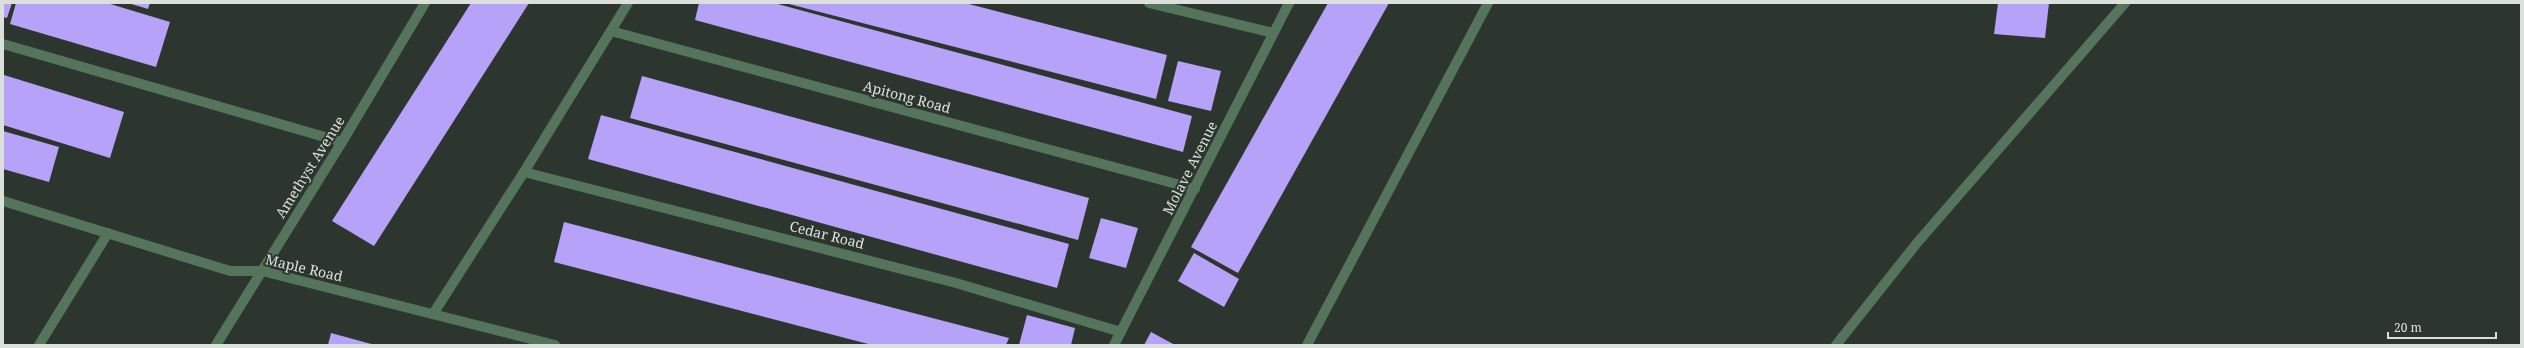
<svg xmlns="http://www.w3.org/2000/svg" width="2524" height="348" font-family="'Noto Serif',serif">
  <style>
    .building { fill: #b6a2f8 }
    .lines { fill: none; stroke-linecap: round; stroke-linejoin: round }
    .minor { stroke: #54745b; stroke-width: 10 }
    .labels { text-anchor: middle; stroke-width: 4; stroke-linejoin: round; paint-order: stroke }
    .street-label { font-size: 14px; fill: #dbe0dc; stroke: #2d352f }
  </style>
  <rect width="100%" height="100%" fill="#2d352f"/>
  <g class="building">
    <path d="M3 3H12L7 18 3 17Z"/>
    <path d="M16 3H107L170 22 156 67 10 24Z"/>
    <path d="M128 3H150L148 9Z"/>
    <path d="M471 3H529L374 246 332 221Z"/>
    <path d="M699 3H774L1192 116 1183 152 695 20Z"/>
    <path d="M785 3H965L1167 55 1156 99Z"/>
    <path d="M1328 3H1389L1238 273 1191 247Z"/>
    <path d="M1998 3H2049L2045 38 1994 34Z"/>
    <path d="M1178 61 1221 71 1211 111 1168 101Z"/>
    <path d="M4 75 124 112 110 158 3 125Z"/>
    <path d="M642 76 1089 198 1078 240 630 118Z"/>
    <path d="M601 115 1069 244 1057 288 588 159Z"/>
    <path d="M3 131 59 147 49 182 3 169Z"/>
    <path d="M1101 218 1138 228 1126 268 1089 258Z"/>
    <path d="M564 222 1009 338 1006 345H872L554 262Z"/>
    <path d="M1194 253 1239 279 1224 307 1178 281Z"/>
    <path d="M1027 315 1075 328 1071 345H1019Z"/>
    <path d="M1151 332 1175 345H1144Z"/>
    <path d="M331 333 375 345H328Z"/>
  </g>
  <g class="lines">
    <g class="minor">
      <path d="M1149 3 1273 33"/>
      <path d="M611 31 1195 189"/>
      <path d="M3 44 342 142"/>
      <path d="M524 172 956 283 1121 332"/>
      <path d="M3 201 230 271H262L555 345"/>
      <path d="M433 314 524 172 628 3"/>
      <path d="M39 345 108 233"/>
      <path d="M216 345 342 142 425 3"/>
      <path d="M1114 345 1289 3"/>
      <path d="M1307 345 1488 3"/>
      <path d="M1836 345 1917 243 2125 3"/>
    </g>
  </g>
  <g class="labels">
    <g class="street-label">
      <text transform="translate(907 97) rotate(15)" y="5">Apitong Road</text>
      <text transform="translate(310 167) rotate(-58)" y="5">Amethyst Avenue</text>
      <text transform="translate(1190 168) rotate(-63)" y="5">Molave Avenue</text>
      <text transform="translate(827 235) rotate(14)" y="5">Cedar Road</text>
      <text transform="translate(304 268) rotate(13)" y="5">Maple Road</text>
    </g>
  </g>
  <rect width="2524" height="348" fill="none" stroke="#dbe0dc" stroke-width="8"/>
  <path d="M2388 332v6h108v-6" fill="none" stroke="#dbe0dc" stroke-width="2"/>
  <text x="2394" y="332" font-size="12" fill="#dbe0dc" stroke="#2d352f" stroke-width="3" paint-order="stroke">20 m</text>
</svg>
